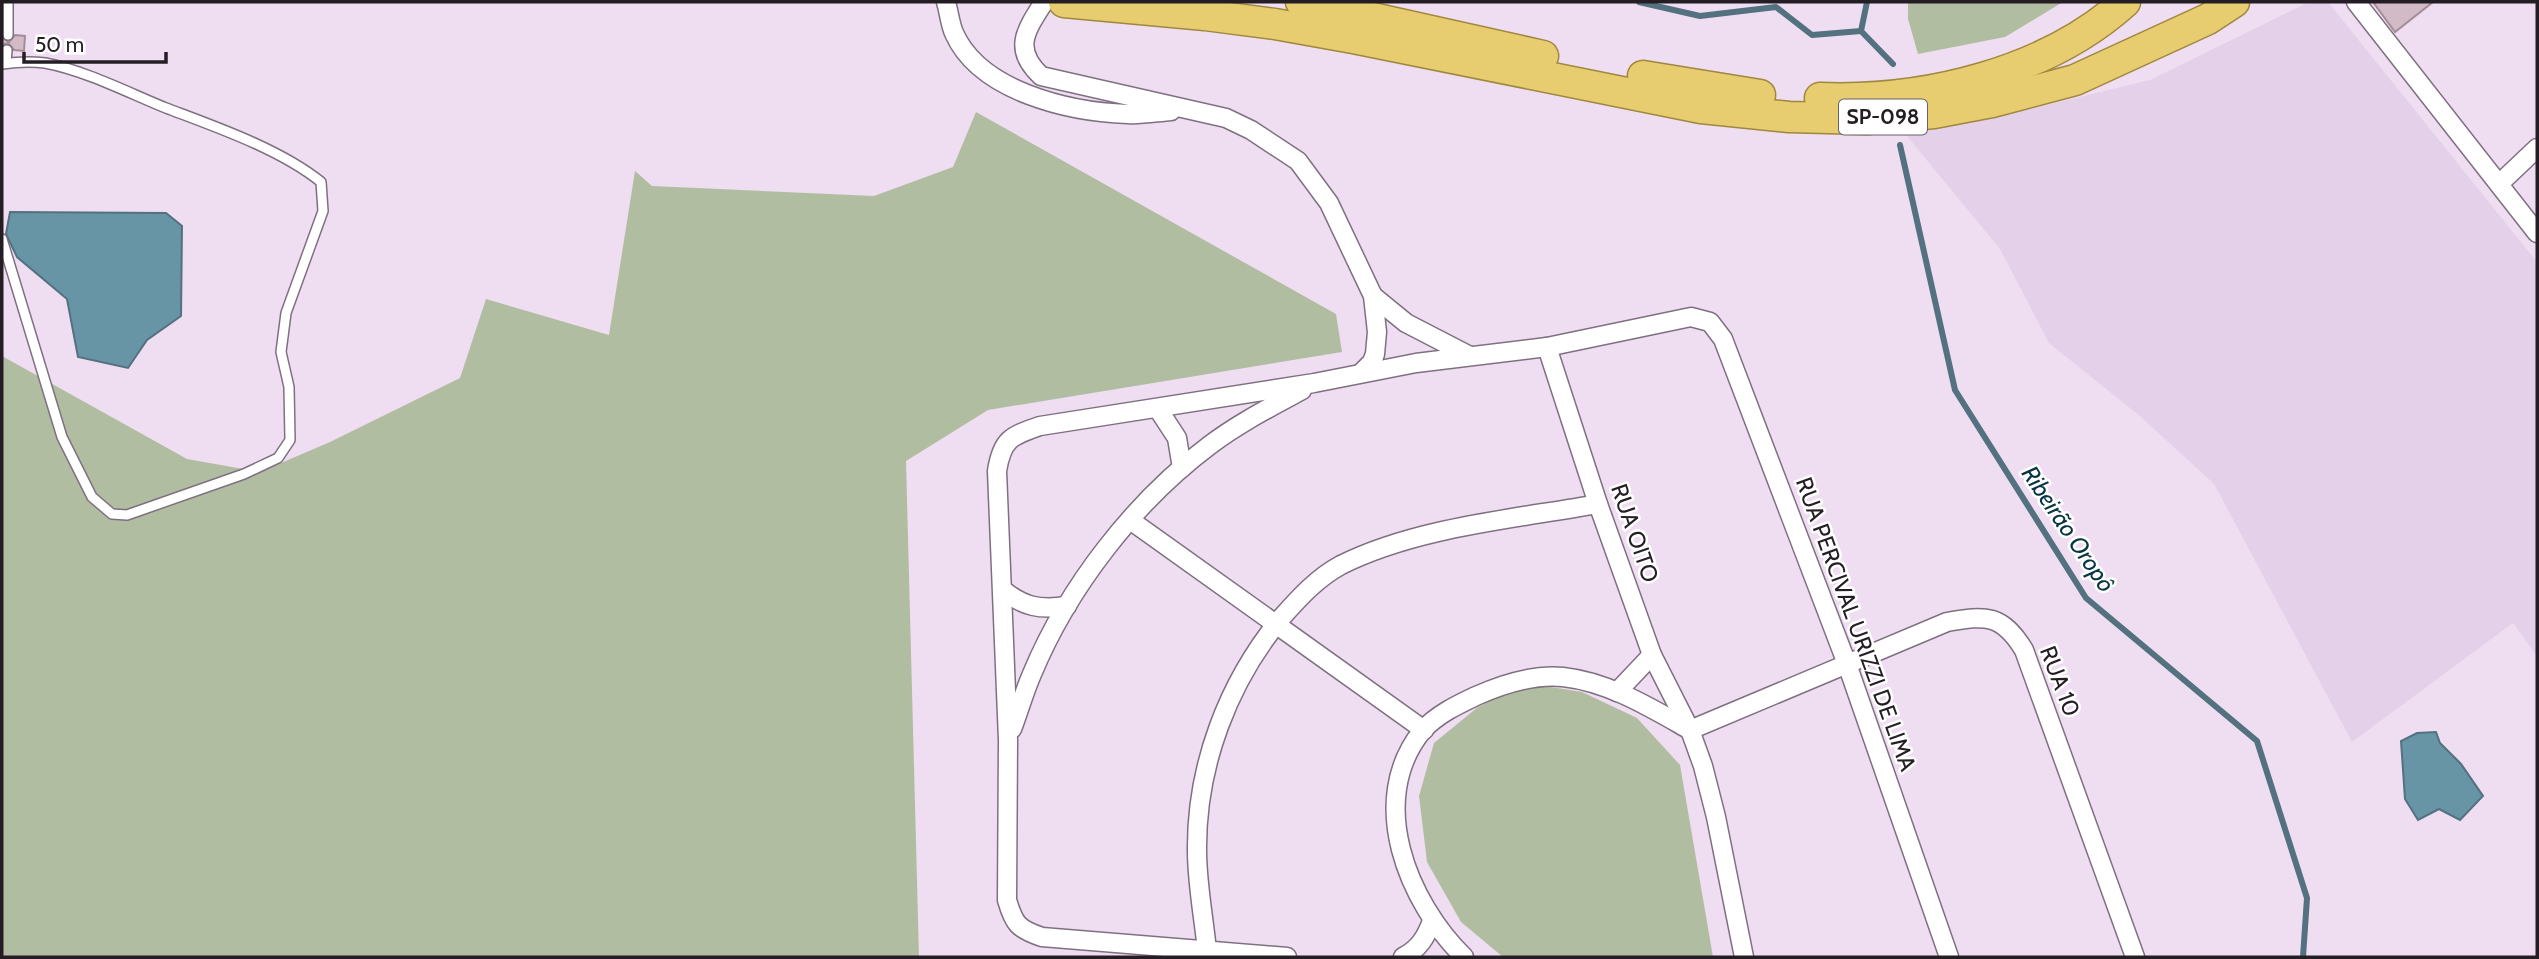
<svg xmlns="http://www.w3.org/2000/svg" width="2539" height="959" font-family="Cabin,sans-serif">
  <style>
    .built { fill: #e5d0e9 }
    .green { fill: #b1bda1 }
    .water { fill: #6795a6; stroke: #53717f; stroke-width: 2 }
    .lines { fill: none; stroke-linecap: round; stroke-linejoin: round }
    .stream { stroke: #53717f; stroke-width: 6 }
    .building { fill: #d2bac6; stroke: #a48d99; stroke-width: 2 }
    .service-casing { stroke: #7f7081; stroke-width: 12 }
    .minor-casing { stroke: #7f7081; stroke-width: 21 }
    .trunk-casing { stroke: #9f873e; stroke-width: 33 }
    .service { stroke: #fff; stroke-width: 9 }
    .minor { stroke: #fff; stroke-width: 18 }
    .trunk { stroke: #e7cc70; stroke-width: 30 }
    .labels { text-anchor: middle; stroke-width: 5; stroke-linejoin: round; paint-order: stroke }
    .shield { fill: #fff; stroke: #666266; stroke-width: 2 }
    .shield-label { font-size: 21px; font-weight: bold; fill: #241e24 }
    .street-label { font-size: 23px; fill: #241e24; stroke: #fff }
    .water-label { font-size: 24px; font-style: italic; fill: #083542; stroke: #fff }
  </style>
  <rect width="100%" height="100%" fill="#efdef1"/>
  <path class="built" d="M2309 2H2328L2537 262V656L2513 623 2352 742 2214 484 2141 417 2049 343 2000 249 1897 124 2013 113 2150 80Z"/>
  <g class="green">
    <path d="M1908 2H2063L2005 37 1918 54 1908 19Z"/>
    <path d="M976 112 1336 314 1342 352 988 410 906 461 919 957H2V356L187 459 260 472 330 442 460 378 486 299 609 335 635 171 652 186 874 196 953 167Z"/>
    <path d="M1527 683 1582 692 1637 718 1680 765 1713 957H1503L1461 922 1427 862 1419 796 1434 743 1478 707Z"/>
  </g>
  <g class="water">
    <path d="M10 212 166 213 182 226 181 316 147 340 128 368 78 357 67 299 17 257 6 234Z"/>
    <path d="M2436 732 2440 743 2461 764 2483 796 2460 820 2439 809 2418 820 2405 799 2401 741 2417 733Z"/>
  </g>
  <g class="lines">
    <g class="stream">
      <path d="M1639 2 1700 16 1776 7 1812 35 1861 31"/>
      <path d="M1867 2 1861 31 1893 64"/>
      <path d="M1900 145 1955 390 2086 598 2257 741 2307 898 2303 957"/>
    </g>
  </g>
  <g class="building">
    <path d="M2373 2H2433L2395 32Z"/>
    <path d="M15 35 25 36 24 51 14 50 8 43 2 45V38L9 42Z"/>
  </g>
  <g class="lines">
    <g class="service-casing">
      <g id="service">
        <path d="M8 35V2"/>
        <path d="M6 63 7 50"/>
        <path d="M2 64C16 62 30 61 45 63 84 70 129 93 166 108 216 127 280 149 321 182L323 211 286 313 281 352 289 387 290 440 278 458 244 474 127 515 112 514 92 497 62 437 2 239"/>
      </g>
    </g>
    <g class="minor-casing">
      <g id="minor">
        <path d="M946 2C949 12 950 24 954 33 980 92 1070 112 1128 114 1142 115 1157 112 1171 111"/>
        <path d="M1044 2C1026 30 1012 49 1041 76L1226 118 1251 130 1298 161 1329 203 1373 296 1377 332 1375 354 1372 362 1362 372"/>
        <path d="M2356 2 2537 233"/>
        <path d="M2499 184 2537 148"/>
        <path d="M1373 296 1406 323 1468 355"/>
        <path d="M1547 347 1598 504 1652 655 1690 730 1703 766 1716 817 1744 957"/>
        <path d="M1158 409 1177 438 1182 468"/>
        <path d="M1130 520 1424 730"/>
        <path d="M1003 590C1024 607 1040 610 1067 606"/>
        <path d="M1617 692 1652 655"/>
        <path d="M1012 729C1019 711 1024 692 1032 674 1068 587 1135 501 1210 445 1239 423 1271 407 1302 390"/>
        <path d="M1690 730 1947 622C1986 615 2002 614 2024 650L2135 957"/>
        <path d="M1207 951C1204 919 1197 884 1197 851 1196 766 1228 682 1282 617 1300 597 1317 578 1341 565 1417 527 1515 519 1598 504"/>
        <path d="M1287 957 1042 937C1018 929 1014 924 1007 900L1008 740 997 471C1002 439 1011 436 1040 426L1314 383 1416 363 1547 347 1691 317 1710 322 1723 339 1847 664 1949 957"/>
        <path d="M1403 957C1419 949 1426 937 1432 921"/>
        <path d="M1464 957C1408 902 1366 801 1422 731 1436 715 1457 705 1476 696 1503 684 1533 674 1563 677 1609 682 1651 708 1690 730"/>
      </g>
    </g>
    <g class="trunk-casing">
      <g id="trunk">
        <path d="M1064 2 1205 15 1275 24 1353 38 1701 108 1789 117 1867 119 1934 113 1992 102 2075 80 2208 19 2234 2"/>
        <path d="M1301 2 1543 56"/>
        <path d="M1643 76 1760 95"/>
        <path d="M1820 98C1925 102 2046 73 2125 2"/>
      </g>
    </g>
    <use href="#service" class="service"/>
    <use href="#minor" class="minor"/>
    <use href="#trunk" class="trunk"/>
  </g>
  <g class="labels">
    <rect class="shield" x="1839" y="99.5" width="88" height="35" rx="5"/>
    <g class="shield-label">
      <text x="1883" y="124">SP-098</text>
    </g>
    <g class="street-label">
      <text transform="translate(1635 533) rotate(71)" y="8">RUA OITO</text>
      <text transform="translate(1856 624) rotate(70)" y="8">RUA PERCIVAL URIZZI DE LIMA</text>
      <text transform="translate(2060 681) rotate(69)" y="8">RUA 10</text>
    </g>
    <g class="water-label">
      <text transform="translate(2068 529) rotate(56)" y="8">Ribeirão Oropô</text>
    </g>
  </g>
  <rect width="2539" height="959" fill="none" stroke="#241e24" stroke-width="7"/>
  <path d="M24 52v10h142v-10" fill="none" stroke="#241e24" stroke-width="3.5"/>
  <text x="35" y="52" font-size="21" fill="#241e24" stroke="#ffffff" stroke-width="5" paint-order="stroke">50 m</text>
</svg>
